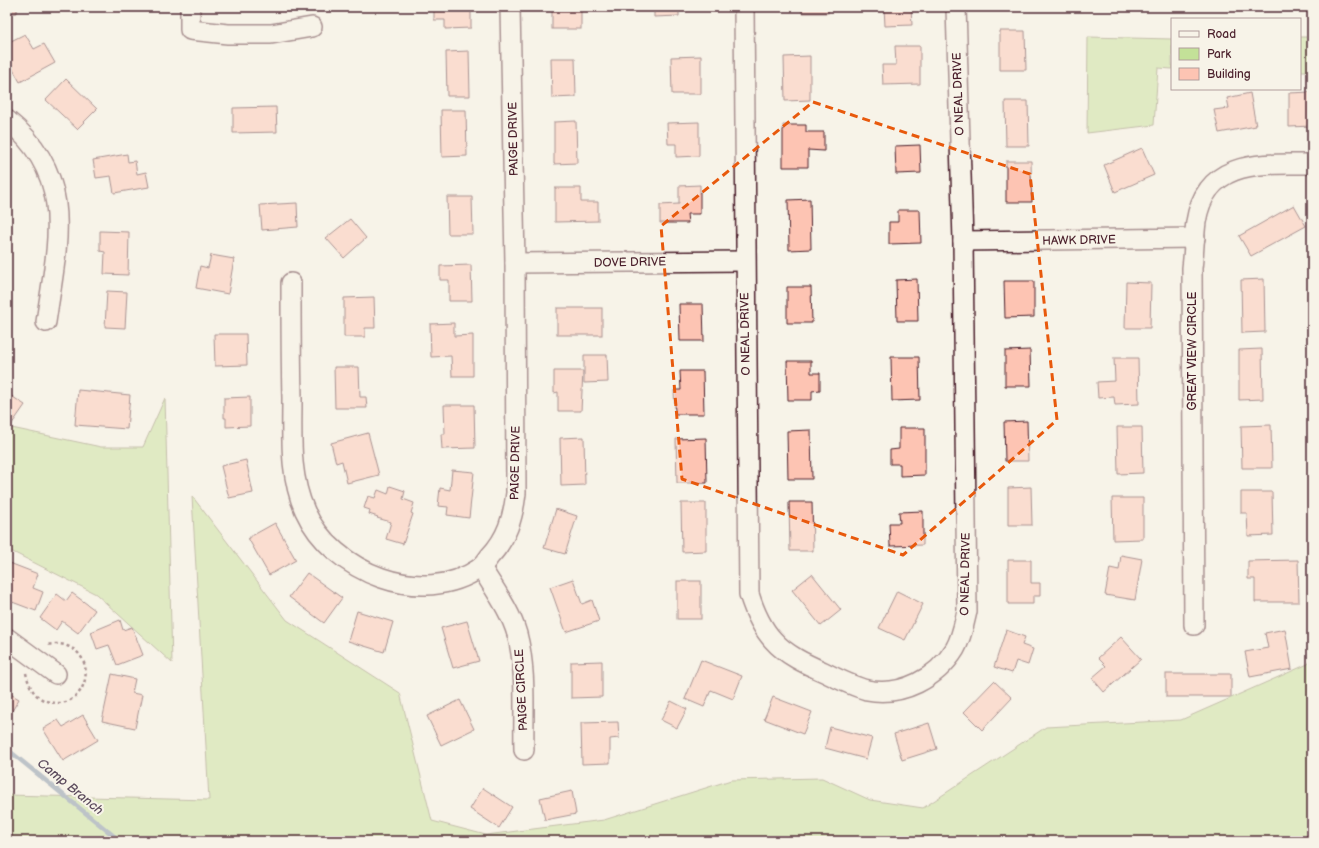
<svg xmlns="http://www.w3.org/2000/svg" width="1319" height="848" font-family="'Balsamiq Sans',sans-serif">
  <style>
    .green { fill: #c3e198; stroke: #868062 }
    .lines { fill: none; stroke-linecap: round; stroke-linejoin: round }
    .stream { stroke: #7589a2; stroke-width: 4.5 }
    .building { fill: #fdc4b3; stroke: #4a1f2b }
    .minor-casing { stroke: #4a1f2b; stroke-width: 22 }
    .path { stroke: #4a1f2b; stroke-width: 2.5; stroke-dasharray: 3 3; stroke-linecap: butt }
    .minor { stroke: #f7f3e8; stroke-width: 19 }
    .marked { fill: none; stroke: #e8590c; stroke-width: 3; stroke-dasharray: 8 5; stroke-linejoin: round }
    .labels { text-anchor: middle; stroke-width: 4; stroke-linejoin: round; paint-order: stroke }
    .street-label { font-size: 12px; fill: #4a1f2b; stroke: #f7f3e8 }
    .water-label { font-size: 13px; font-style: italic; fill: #5c4b5d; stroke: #f7f3e8 }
  </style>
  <rect width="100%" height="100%" fill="#f7f3e8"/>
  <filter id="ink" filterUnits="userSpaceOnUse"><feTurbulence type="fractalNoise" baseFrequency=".025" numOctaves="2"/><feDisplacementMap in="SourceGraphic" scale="8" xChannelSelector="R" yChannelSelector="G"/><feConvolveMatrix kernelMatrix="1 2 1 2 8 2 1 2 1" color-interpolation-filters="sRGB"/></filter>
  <g filter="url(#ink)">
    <g class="green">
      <path d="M1088 37 1172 39V69L1158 68 1154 125 1087 133Z"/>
      <rect x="1300" y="37" width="12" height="34"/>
      <path d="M165 398 172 663 96 594 7 549V427L101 447H143Z"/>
      <path d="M192 496 287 620 400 693 432 821 486 835 604 820 731 780 822 778 870 800 923 808 1046 727 1181 720 1308 664 1312 659V841H7V795L209 800Z"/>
    </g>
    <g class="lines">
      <path class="stream" d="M7 749 120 841"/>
    </g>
    <g class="building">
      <path d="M7 7H17V13L7 14Z"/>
      <path d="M434 7H471V28L445 29V20H434Z"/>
      <rect x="552" y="7" width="29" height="22"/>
      <path d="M654 7H679V16L654 17Z"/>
      <rect x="802" y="7" width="26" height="6"/>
      <path d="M884 7H911L912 25 885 26Z"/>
      <path d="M1000 31H1025L1026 70H1000Z"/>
      <path d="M25 34 34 49 44 44 55 63 20 82 7 59V43Z"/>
      <path d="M895 46H920V84L883 85 882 65H896Z"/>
      <path d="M469 51 470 96H447L446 52Z"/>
      <path d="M701 56V94H672L671 57Z"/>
      <path d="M810 56V100L785 101 784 57Z"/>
      <path d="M551 58H575L576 97 552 98Z"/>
      <path d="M66 79 97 109 77 129 46 100Z"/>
      <path d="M1312 92V126L1289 127V93Z"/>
      <path d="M1250 93 1256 126 1219 133 1214 110 1229 108 1227 98Z"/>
      <path d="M1005 101H1028L1029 146H1006Z"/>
      <path d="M276 107 277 132 233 133V108Z"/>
      <path d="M441 110H466L467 156 442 157Z"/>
      <path d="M576 121 577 163 554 164V122Z"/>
      <path d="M699 122V156L676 157V144H668L667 123Z"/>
      <path d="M783 125H806V132H824V151L808 150V167H783Z"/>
      <path d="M920 145 921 173 896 174 895 146Z"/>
      <path d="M1142 148 1154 175 1115 192 1104 165Z"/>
      <path d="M127 154 128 162 135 161 137 174 146 172 149 187 114 193 111 176 96 178 93 160Z"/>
      <path d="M1006 161H1031L1032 202H1006Z"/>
      <path d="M700 185V214H687L688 223H660V205L679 204V186Z"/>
      <path d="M555 188H581V202H598V221L555 222Z"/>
      <path d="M447 197H472L473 234H448Z"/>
      <path d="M810 199 811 249 789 250 788 200Z"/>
      <path d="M297 203 298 227 262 230 260 205Z"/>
      <path d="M1294 205 1306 226 1251 256 1239 236Z"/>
      <path d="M898 210H920L921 243 889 244V222H898Z"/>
      <path d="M350 219 366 238 344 258 326 238Z"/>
      <path d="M100 231 129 232 128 275 104 274 105 252 100 251Z"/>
      <path d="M211 255 234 259 228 294 196 288 200 266 208 268Z"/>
      <path d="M471 265 472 301H449V280H440V266Z"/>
      <path d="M917 279 918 321H897L896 280Z"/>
      <path d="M1264 279 1265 332 1242 333 1241 280Z"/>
      <path d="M1004 281H1034V317L1005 318Z"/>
      <path d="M1126 282 1151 283 1150 328H1125Z"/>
      <path d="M787 287H811L812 323H787Z"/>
      <path d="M107 291 127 292 125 328 105 327Z"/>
      <path d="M374 297 375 328H365V337H344V298Z"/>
      <path d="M679 304H703L704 341H680Z"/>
      <rect x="557" y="308" width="45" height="27"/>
      <path d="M454 323V336L473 335V376H452L451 356 431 357 430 324Z"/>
      <path d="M214 334H246L247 365 215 366Z"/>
      <path d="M1262 349 1263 399 1239 400V350Z"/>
      <path d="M1030 350 1031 386H1005V351Z"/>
      <path d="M584 355H607L608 382 584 383Z"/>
      <path d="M891 357H919L920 400 892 401Z"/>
      <path d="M1114 358H1138L1139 404 1115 405 1114 397 1098 398 1097 382 1115 381Z"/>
      <path d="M787 361H811V373H820V390L812 391V400H788Z"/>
      <path d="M334 367H359L360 397H366L367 408H335Z"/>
      <path d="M554 371H583L581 411H558V392L554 393Z"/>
      <path d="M680 371H703L704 414H675L674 390H681Z"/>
      <path d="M78 390 130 395 127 429 75 425Z"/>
      <path d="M7 393 25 405 9 428 7 426Z"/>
      <path d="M250 397V426L226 427V418H224V398Z"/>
      <path d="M444 405H474L475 448 442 449 441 434H445Z"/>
      <path d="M1027 421 1028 461H1005L1004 422Z"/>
      <path d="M1271 425 1272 468H1242L1241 426Z"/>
      <path d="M1117 427H1142L1143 473 1118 474Z"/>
      <path d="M899 428H925V475L900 476V464H890V450L899 449Z"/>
      <path d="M811 430 812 479H788L787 431Z"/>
      <path d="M368 433 379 475 347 483 342 461 336 463 331 443Z"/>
      <path d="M584 437 585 485 561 486 560 438Z"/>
      <path d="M706 438 707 483H677L676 439Z"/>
      <path d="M246 460 253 493 229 498 221 466Z"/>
      <path d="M452 470 474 472 469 518 447 515 448 507 438 506 440 488 450 490Z"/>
      <path d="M390 486 405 491 403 499 414 503 411 513 413 514 403 544 386 539 391 522 377 518 378 517 369 514 370 510 364 508 368 496 375 498 378 490 388 494Z"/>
      <path d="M1031 487 1032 525H1008V488Z"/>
      <path d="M1241 492H1272L1273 535 1248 536 1247 513H1241Z"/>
      <path d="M1112 498H1143V539L1113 540Z"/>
      <path d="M789 502H812L813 551H790Z"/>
      <path d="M681 503H706V551L682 552Z"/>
      <path d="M556 509 577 516 565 554 544 548Z"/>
      <path d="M923 511V545L890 546 889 523H900L899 512Z"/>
      <path d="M275 523 296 560 269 575 248 538Z"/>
      <path d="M1121 555 1142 559 1135 600 1105 595 1110 568 1119 570Z"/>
      <path d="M1008 560H1031V583H1040V596H1033V604H1008Z"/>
      <path d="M1298 560 1299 602H1255V579H1248V561Z"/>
      <path d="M7 562 38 574 33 588 43 592 36 611 7 600Z"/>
      <path d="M307 573 342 598 324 623 289 597Z"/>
      <path d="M812 574 841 610 821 626 792 590Z"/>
      <path d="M573 579 582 604 592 600 599 621 566 632 550 587Z"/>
      <rect x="677" y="581" width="24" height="38"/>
      <path d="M897 591 923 604 905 640 879 628Z"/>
      <path d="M72 593 95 610 78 633 62 621 56 630 40 618 57 594 66 601Z"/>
      <path d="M357 611 393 622 384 652 348 641Z"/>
      <path d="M120 620 123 630 132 627 143 655 117 665 109 645 97 649 91 632Z"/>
      <path d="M467 621 479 661 453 668 441 628Z"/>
      <path d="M1285 629 1292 669 1250 677 1245 652 1268 648 1265 633Z"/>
      <path d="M1006 630 1025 637 1022 645 1033 649 1028 665 1016 661 1012 673 994 667Z"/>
      <path d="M1121 637 1141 659 1104 692 1092 678 1106 666 1098 658Z"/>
      <path d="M701 660 742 676 733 699 711 690 704 707 685 699Z"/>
      <path d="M602 661V697L571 698V662Z"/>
      <path d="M112 674 135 679 132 693 142 695 135 728 102 721Z"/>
      <rect x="1166" y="674" width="65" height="23"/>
      <path d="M994 681 1012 698 982 730 964 712Z"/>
      <path d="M7 692 19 699 8 718H7Z"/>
      <path d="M773 697 812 712 803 734 764 719Z"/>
      <path d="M460 700 474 729 441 745 427 716Z"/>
      <path d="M671 701 687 709 677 728 661 720Z"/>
      <path d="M83 715 98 740 63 761 43 729 58 720 63 727Z"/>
      <path d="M618 722 619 738 610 739V763L582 764 581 723Z"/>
      <path d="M929 723 937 749 902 760 894 734Z"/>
      <path d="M830 727 872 738 866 759 825 748Z"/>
      <path d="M483 788 512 807 499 828 470 809Z"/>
      <path d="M572 791 576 814 545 820 540 798Z"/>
    </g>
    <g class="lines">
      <g class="minor-casing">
        <g id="minor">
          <path d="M190 7V30L228 34H271L312 27"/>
          <path d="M744 7 749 594C754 610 761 627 773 640 786 655 806 664 824 672 838 679 852 686 867 690 902 697 937 678 955 649 962 637 964 624 967 611L963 241 956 7"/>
          <path d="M7 120C77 176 57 245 46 322"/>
          <path d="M963 241 1195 238"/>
          <path d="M515 263 745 261"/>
          <path d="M291 283C291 321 291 360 292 398 292 437 289 475 305 511 333 573 422 608 480 568 484 565 487 560 490 556 507 538 513 518 516 493L515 263 510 7"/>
          <path d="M481 567C494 589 510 610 517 634 527 671 523 712 524 750"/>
          <path d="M1194 625 1192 268C1194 253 1194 237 1196 222 1206 158 1263 164 1312 164"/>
          <path d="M7 638 56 674"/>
        </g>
      </g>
      <path class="path" d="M26 673C29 687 35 699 50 702 86 711 100 658 67 646 61 643 52 644 46 645"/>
      <use href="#minor" class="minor"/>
    </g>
  </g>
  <path d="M0 0H1319V848H0ZM813 102 1030 174 1057 420 903 555 682 479 661 226Z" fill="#f7f3e8" fill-opacity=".55" fill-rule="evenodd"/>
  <path class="marked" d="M813 102 1030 174 1057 420 903 555 682 479 661 226Z"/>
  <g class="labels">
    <g class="street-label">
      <text transform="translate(958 94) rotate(-92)" y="4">O NEAL DRIVE</text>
      <text transform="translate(513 139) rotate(-91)" y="4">PAIGE DRIVE</text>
      <text transform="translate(1079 240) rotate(-1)" y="4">HAWK DRIVE</text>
      <text transform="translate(630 262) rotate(-1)" y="4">DOVE DRIVE</text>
      <text transform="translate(745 334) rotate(-91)" y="4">O NEAL DRIVE</text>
      <text transform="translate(1192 351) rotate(-90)" y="4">GREAT VIEW CIRCLE</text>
      <text transform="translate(515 463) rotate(-89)" y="4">PAIGE DRIVE</text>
      <text transform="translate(965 574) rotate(-89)" y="4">O NEAL DRIVE</text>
      <text transform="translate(521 690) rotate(-93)" y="4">PAIGE CIRCLE</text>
    </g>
    <g class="water-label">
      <text transform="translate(71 786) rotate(39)" y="5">Camp Branch</text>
    </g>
  </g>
  <rect width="1319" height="848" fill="none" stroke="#f7f3e8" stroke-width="24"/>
  <rect x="12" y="12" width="1295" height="824" fill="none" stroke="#4a1f2b" stroke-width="1.5" filter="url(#ink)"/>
  <rect x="1171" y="18" width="130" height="72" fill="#f7f3e8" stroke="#b29e9c"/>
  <rect x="1179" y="31" width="20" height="6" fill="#f7f3e8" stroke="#b29e9c"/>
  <text x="1207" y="38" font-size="12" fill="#4a1f2b">Road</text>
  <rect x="1179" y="48" width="20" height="12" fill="#c3e198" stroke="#b29e9c"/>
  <text x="1207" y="58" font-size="12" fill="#4a1f2b">Park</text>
  <rect x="1179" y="68" width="20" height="12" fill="#fdc4b3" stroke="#b29e9c"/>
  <text x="1207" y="78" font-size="12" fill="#4a1f2b">Building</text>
</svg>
